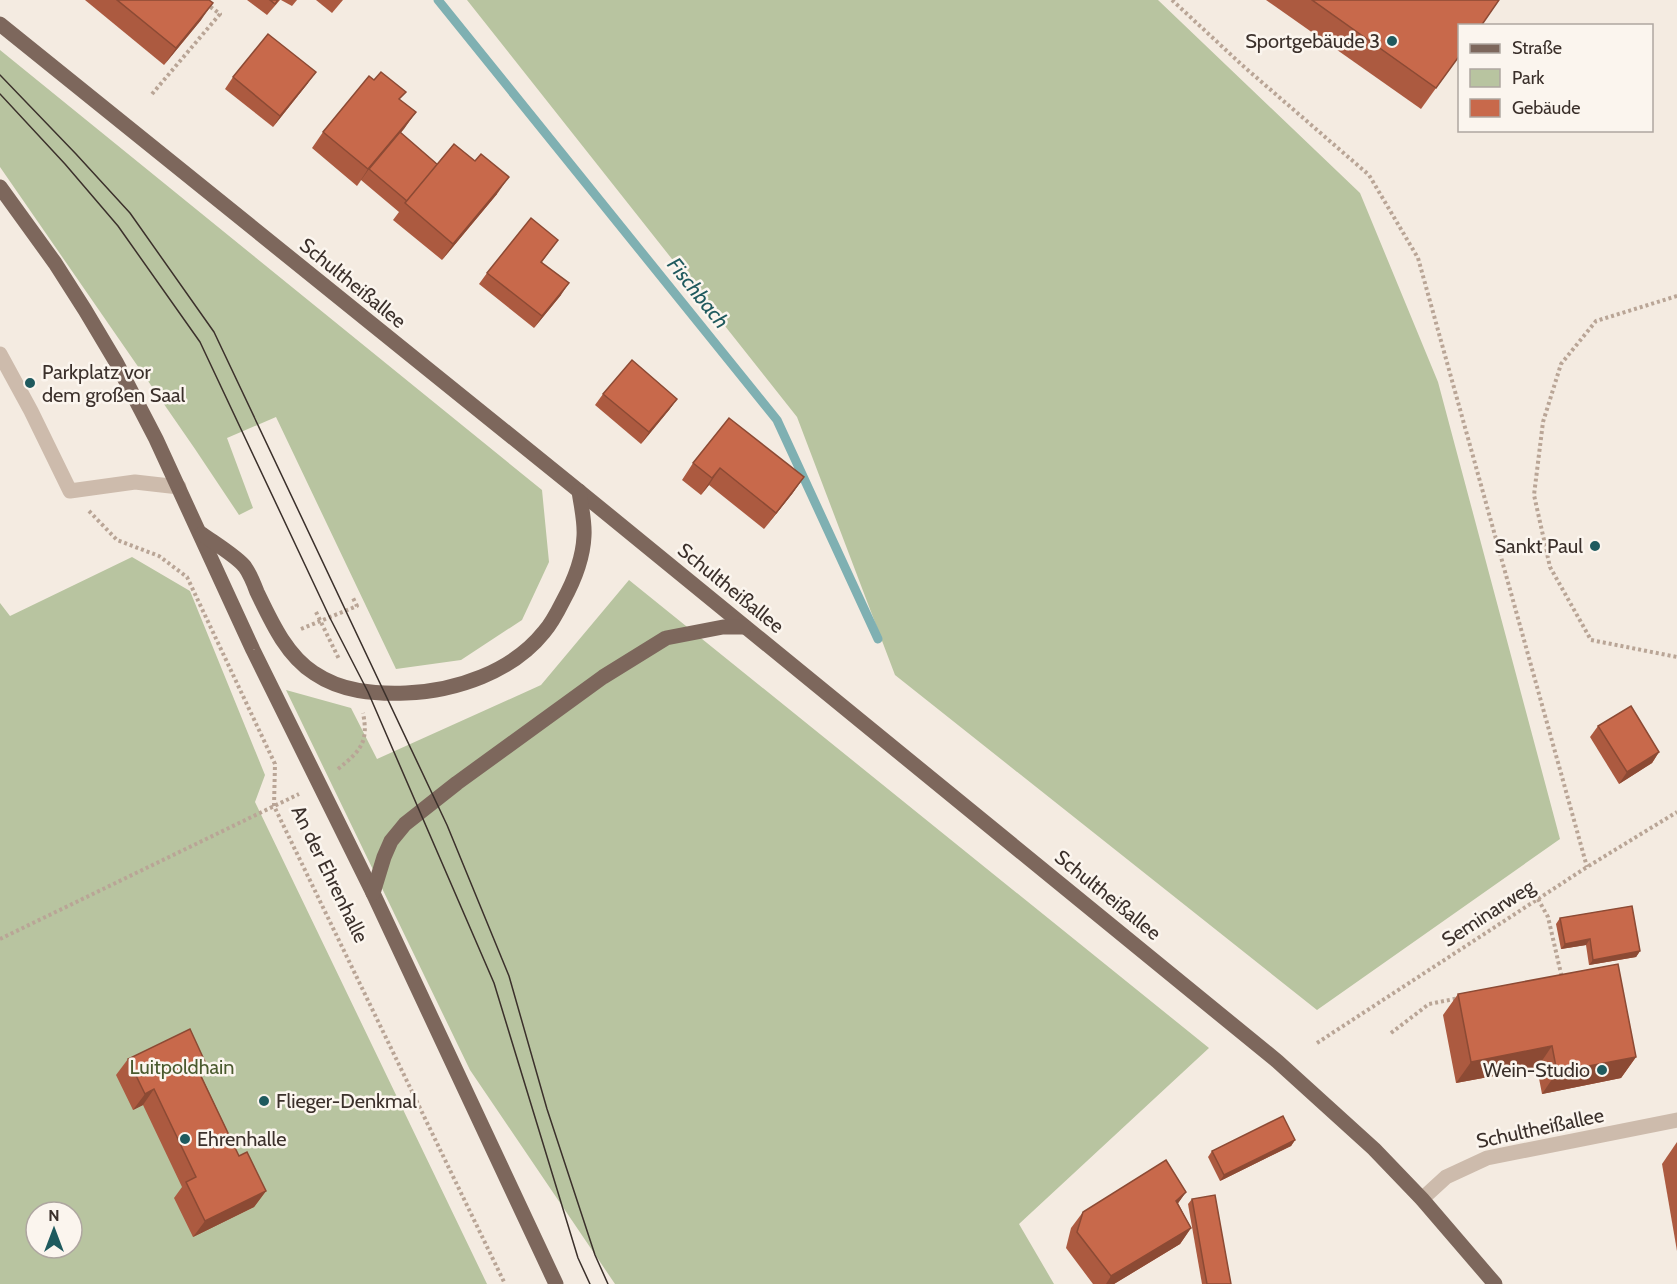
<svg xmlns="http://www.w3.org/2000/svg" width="1677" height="1284" font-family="Cabin,sans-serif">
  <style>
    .green { fill: #b8c4a0; fill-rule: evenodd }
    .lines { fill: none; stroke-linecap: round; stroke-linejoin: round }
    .stream { stroke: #7fb0b2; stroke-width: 9 }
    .path { stroke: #b9a596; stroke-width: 4; stroke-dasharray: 3 3; stroke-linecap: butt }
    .minor { stroke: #cdbbac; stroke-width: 15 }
    .major { stroke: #7d675c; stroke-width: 15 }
    .tram { stroke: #3b302b; stroke-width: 1.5 }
    .wall { fill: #ac5a40 }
    .shaded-wall { fill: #8c4a34 }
    .building { fill: #c8694b; stroke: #8c4a34; stroke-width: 1.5 }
    .poi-dot { fill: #1f5a5e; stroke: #fbf5ee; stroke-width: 2 }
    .labels { text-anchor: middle; stroke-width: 5; stroke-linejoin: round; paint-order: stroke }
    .poi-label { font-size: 20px; fill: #3b302b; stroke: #fbf5ee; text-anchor: end }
    .street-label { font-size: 20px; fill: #3b302b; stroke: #fbf5ee }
    .park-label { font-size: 20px; fill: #4a5a2e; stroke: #fbf5ee }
    .water-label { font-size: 21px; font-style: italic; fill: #1f5a5e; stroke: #fbf5ee }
  </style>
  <rect width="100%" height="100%" fill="#f4ebe1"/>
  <g class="green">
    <path d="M467 0H1158L1360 193 1438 382 1560 839 1317 1010 895 675 797 417Z"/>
    <path d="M0 50 542 490 549 562 522 620 461 660 396 669 276 417 227 438 253 508 239 515 195 449 0 167Z"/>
    <path d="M132 557 190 591 265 775 255 802 487 1284H0V603L10 616ZM36 1212H72V1248H36Z"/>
    <path d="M629 580 1209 1048 1019 1224 1054 1284H615L470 1070 286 690 351 708 377 759 541 685Z"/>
  </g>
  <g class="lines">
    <path class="stream" d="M438 0 777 420 878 639"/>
    <g class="path">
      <path d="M1172 0 1242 65 1369 175 1418 258 1587 867"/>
      <path d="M152 94 220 14 201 0"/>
      <path d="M1677 296 1596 321 1561 364 1543 422 1534 495 1550 567 1591 640 1677 657"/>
      <path d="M89 511 117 540 159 556 187 577 275 764 274 806 505 1284"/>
      <path d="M316 612 339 659"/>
      <path d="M301 629 357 606 352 596"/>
      <path d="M338 769C360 751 369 743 363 713"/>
      <path d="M1538 899 1548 917 1562 978"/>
      <path d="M0 939 299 794"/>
      <path d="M1391 1033 1429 1004 1459 998"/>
      <path d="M1317 1043 1587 867 1677 812"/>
    </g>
    <g class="minor">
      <path d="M0 354 31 411 70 491 135 482 179 487"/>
      <path d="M1422 1199 1446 1177 1487 1158 1677 1120"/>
    </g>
    <g class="major">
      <path d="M0 24 579 491 1277 1061 1374 1149 1422 1199 1495 1284"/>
      <path d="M0 187 55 263 85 310 116 362 156 439 253 650 373 893 556 1284"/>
      <path d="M202 534C213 542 239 558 245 567 250 574 254 584 257 592 271 621 286 655 314 673 342 692 374 694 406 693 456 691 512 672 544 632 552 623 558 611 563 601 574 581 583 559 584 536 585 521 581 506 579 491"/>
      <path d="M373 893 384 857 391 841 405 824 457 783 603 677 666 638 723 627H745"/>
    </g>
    <g class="tram">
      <path d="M0 75 76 154 130 213 214 332 447 825 509 976 547 1109 595 1255 608 1284"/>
      <path d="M0 94 65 164 118 226 200 342 330 618 368 692 494 983 578 1258 590 1284"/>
    </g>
  </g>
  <g class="wall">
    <path d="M85 0H209L201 20 164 65Z"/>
    <path d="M247 0H280L267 15Z"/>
    <path d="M281 0H297L292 6Z"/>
    <path d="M316 0H343L332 13Z"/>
    <path d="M1266 0H1499L1421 109Z"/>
    <path d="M233 77 308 83 273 127 225 89Z"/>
    <path d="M400 100 416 112 400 133 438 165 497 194 442 260 393 220 399 212 361 180 357 186 312 148 323 132Z"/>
    <path d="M558 240 542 262 561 295 534 328 479 284 487 273Z"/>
    <path d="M603 394 677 399 669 410 641 444 595 405Z"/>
    <path d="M693 463 804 477 792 494 764 529 709 485 701 495 682 480Z"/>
    <path d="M1598 726 1659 752 1652 763 1619 784 1590 737Z"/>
    <path d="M1560 918 1640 951 1636 957 1589 965 1586 945 1561 949 1556 924Z"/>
    <path d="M1458 994 1636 1057 1621 1078 1542 1094 1537 1068 1456 1083 1443 1015Z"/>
    <path d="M128 1059 207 1066 201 1075 239 1156 266 1191 254 1207 193 1237 174 1198 182 1187 143 1105 133 1110 116 1075Z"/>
    <path d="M1295 1140 1291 1146 1220 1181 1208 1157 1212 1151Z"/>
    <path d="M1677 1142V1251L1662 1164Z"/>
    <path d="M1186 1192 1178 1203 1191 1228 1180 1244 1114 1284H1093L1066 1248 1071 1228 1083 1212Z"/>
    <path d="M1192 1199 1231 1284H1202L1188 1204Z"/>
  </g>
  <g class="shaded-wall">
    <path d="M213 3 201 20 164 65 176 48Z"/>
    <path d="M316 72 308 83 273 127 280 116Z"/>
    <path d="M416 112 404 129 370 170 369 169 357 186 368 169Z"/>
    <path d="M509 177 497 194 442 260 453 244Z"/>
    <path d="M569 283 561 295 534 328 542 316Z"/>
    <path d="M677 399 669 410 641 444 649 432Z"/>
    <path d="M720 468 709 485 701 495 712 478Z"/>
    <path d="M804 477 792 494 764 529 776 513Z"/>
    <path d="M1659 752 1652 763 1619 784 1627 772Z"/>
    <path d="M1590 939 1586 945 1561 949 1565 944Z"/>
    <path d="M1640 951 1636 957 1589 965 1593 960Z"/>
    <path d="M1552 1046 1537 1068 1456 1083 1471 1062Z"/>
    <path d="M1636 1057 1621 1078 1542 1094 1557 1072Z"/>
    <path d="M207 1066 195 1082 198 1070Z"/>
    <path d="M154 1089 143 1105 133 1110 145 1094Z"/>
    <path d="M1295 1140 1291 1146 1220 1181 1224 1175Z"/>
    <path d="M266 1191 254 1207 193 1237 205 1221Z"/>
    <path d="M1186 1192 1174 1209 1176 1201Z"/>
    <path d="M1191 1228 1180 1244 1114 1284H1106L1111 1276Z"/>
  </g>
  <g class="building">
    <path d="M117 0H209L213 3 176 48Z"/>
    <path d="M270 0H278L275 4Z"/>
    <path d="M1312 0H1499L1481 26H1460V55L1436 88Z"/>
    <path d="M268 34 316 72 280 116 233 77Z"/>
    <path d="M381 72 406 92 399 99 416 112 368 169 323 132 369 76 374 80Z"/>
    <path d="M400 132 438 165 407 201 369 169Z"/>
    <path d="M454 144 475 161 481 154 509 177 453 244 405 203Z"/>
    <path d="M531 218 558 240 541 262 569 283 542 316 487 273Z"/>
    <path d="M632 360 677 399 649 432 603 394Z"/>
    <path d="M729 418 804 477 776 513 720 468 712 478 693 463Z"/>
    <path d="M1631 706 1659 752 1627 772 1598 726Z"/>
    <path d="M1632 906 1640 951 1593 960 1590 939 1565 944 1560 918Z"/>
    <path d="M1618 964 1636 1057 1557 1072 1552 1046 1471 1062 1458 994Z"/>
    <path d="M190 1029 207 1066 198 1070 239 1156 247 1152 266 1191 205 1221 186 1182 196 1177 154 1089 145 1094 128 1059Z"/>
    <path d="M1283 1116 1295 1140 1224 1175 1212 1151Z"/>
    <path d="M1166 1160 1186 1192 1176 1201 1191 1228 1111 1276 1077 1232 1083 1212Z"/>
    <path d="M1215 1195 1231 1284H1207L1192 1199Z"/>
  </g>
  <g class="poi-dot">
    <circle cx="1392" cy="41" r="6"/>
    <circle cx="30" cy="383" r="6"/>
    <circle cx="1595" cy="546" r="6"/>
    <circle cx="1602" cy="1070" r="6"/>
    <circle cx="264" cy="1101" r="6"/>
    <circle cx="185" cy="1139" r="6"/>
  </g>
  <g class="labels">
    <g class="poi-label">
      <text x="1380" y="48">Sportgebäude 3</text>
      <text x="42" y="379" text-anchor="start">Parkplatz vor<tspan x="42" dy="23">dem großen Saal</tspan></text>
      <text x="1583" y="553">Sankt Paul</text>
      <text x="1590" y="1077">Wein-Studio</text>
      <text x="276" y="1108" text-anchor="start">Flieger-Denkmal</text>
      <text x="197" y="1146" text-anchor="start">Ehrenhalle</text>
    </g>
    <g class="street-label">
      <text transform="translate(353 283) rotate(39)" y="7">Schultheißallee</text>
      <text transform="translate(731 588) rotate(39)" y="7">Schultheißallee</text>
      <text transform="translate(330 874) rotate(64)" y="7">An der Ehrenhalle</text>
      <text transform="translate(1108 895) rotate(39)" y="7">Schultheißallee</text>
      <text transform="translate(1488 913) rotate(-33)" y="7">Seminarweg</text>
      <text transform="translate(1540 1128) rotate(-12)" y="7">Schultheißallee</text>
    </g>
    <g class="park-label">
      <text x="182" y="1074">Luitpoldhain</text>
    </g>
    <g class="water-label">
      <text transform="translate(698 293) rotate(51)" y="7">Fischbach</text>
    </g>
  </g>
  <rect x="1458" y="24" width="195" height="108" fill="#fbf5ee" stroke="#aea6a0" stroke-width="1.5"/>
  <rect x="1470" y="44" width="30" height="9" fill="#7d675c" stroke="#aea6a0" stroke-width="1.5"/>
  <text x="1512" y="54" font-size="18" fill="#3b302b">Straße</text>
  <rect x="1470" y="69" width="30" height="18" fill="#b8c4a0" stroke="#aea6a0" stroke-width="1.5"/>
  <text x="1512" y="84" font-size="18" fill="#3b302b">Park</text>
  <rect x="1470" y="99" width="30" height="18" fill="#c8694b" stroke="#aea6a0" stroke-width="1.5"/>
  <text x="1512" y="114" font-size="18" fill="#3b302b">Gebäude</text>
  <g transform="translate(54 1230)"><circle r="28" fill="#fbf5ee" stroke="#aea6a0" stroke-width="1.5"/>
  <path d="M0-4.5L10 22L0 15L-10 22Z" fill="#1f5a5e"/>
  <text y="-9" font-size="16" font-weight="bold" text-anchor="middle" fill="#3b302b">N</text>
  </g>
</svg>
